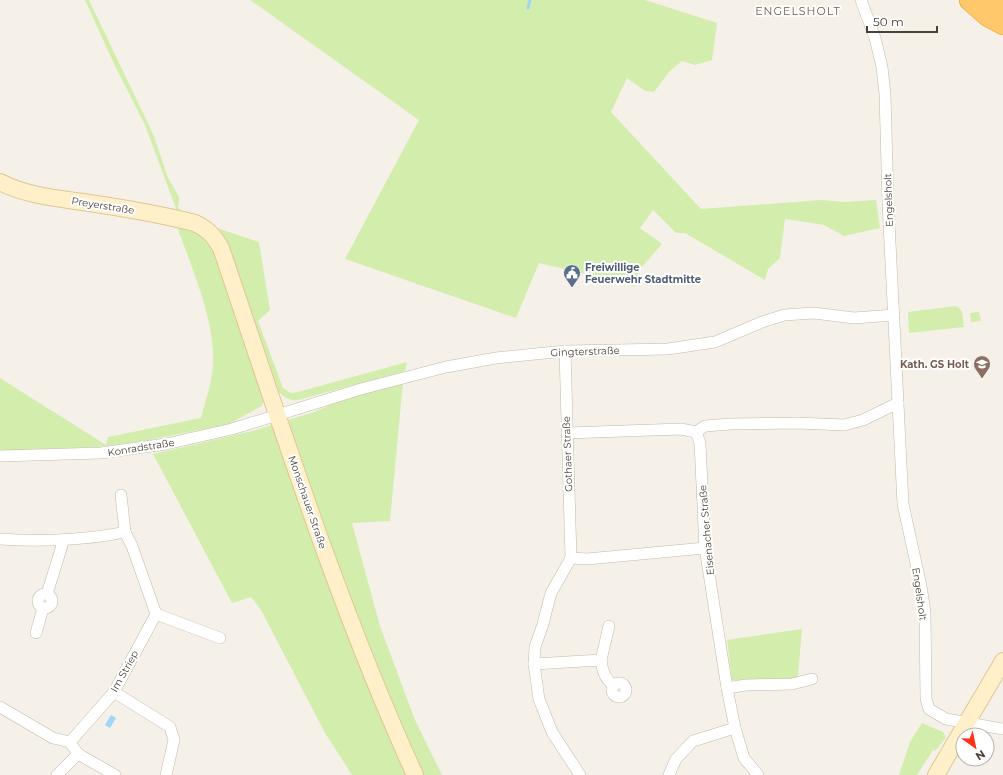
<svg xmlns="http://www.w3.org/2000/svg" width="1003" height="775" font-family="Montserrat,sans-serif">
  <style>
    .green { fill: #d3edad }
    .water { fill: #9fd6f7 }
    .lines { fill: none; stroke-linecap: round; stroke-linejoin: round }
    .stream { stroke: #9fd6f7; stroke-width: 3 }
    .street-casing { stroke: #c2b9aa; stroke-width: 12 }
    .secondary-casing { stroke: #ddc796; stroke-width: 18 }
    .highway-casing { stroke: #ed9f2b; stroke-width: 22 }
    .street { stroke: #fff; stroke-width: 11 }
    .secondary { stroke: #fff0c9; stroke-width: 16 }
    .highway { stroke: #ffc86a; stroke-width: 21 }
    .labels { text-anchor: middle; stroke-width: 4; stroke-linejoin: round; paint-order: stroke }
    .street-label { font-size: 10px; fill: #4a4136; stroke: #fff }
    .service-label { font-size: 10px; font-weight: bold; fill: #4e5e75; stroke: #fff; text-anchor: start }
    .education-label { font-size: 10px; font-weight: bold; fill: #785e54; stroke: #fff; text-anchor: end }
    .neighbourhood-label { font-size: 11px; letter-spacing: 1px; fill: #6e5f4c; stroke: #fff }
  </style>
  <rect width="100%" height="100%" fill="#f6f1e8"/>
  <g class="green">
    <path d="M85 0H89L154 136 168 178 179 197 178 208 183 212 213 222 177 211 145 125 115 66Z"/>
    <path d="M250 0H645L717 23 712 60 695 65 682 61 670 71 654 92 645 91 627 78 611 112 701 209 821 200 844 202 876 200 880 228 844 236 824 225 785 219 780 258 768 269 765 280 685 233H676L653 210 640 228 662 244 639 270 635 286 539 263 516 318 345 259 419 120Z"/>
    <path d="M176 223 186 225 214 244 264 399 262 406 229 424 144 441 97 447 0 451V378L106 445 108 437 201 418C205 401 213 380 213 362 215 318 190 265 176 223Z"/>
    <path d="M214 227 259 242 270 310 258 321 283 388 291 393 298 392 407 362 405 371 298 400C287 401 282 396 276 388Z"/>
    <path d="M956 306 962 311 964 327 909 333 908 312Z"/>
    <path d="M979 312 981 321 971 322 970 313Z"/>
    <path d="M403 382 390 521 352 523 380 626 415 720 442 775H352L325 733 261 610 251 597 232 603 153 454 252 431 314 412 344 399Z"/>
    <path d="M802 629 798 676 793 681 732 680 727 640Z"/>
    <path d="M922 723 943 732 946 738 935 751 933 750 917 775H899L910 742Z"/>
  </g>
  <path class="water" d="M111 715 116 718 110 728 105 725Z"/>
  <g class="lines">
    <path class="stream" d="M528 8 530 0"/>
    <g class="street-casing">
      <g id="street">
        <path d="M861 0 875 38 882 67 885 94 888 202 903 504 921 586 925 612 926 699 929 709 946 719 1003 729"/>
        <path d="M565 351 571 558 587 559 705 548"/>
        <path d="M696 432 705 426 731 424 798 423 844 425 863 420 898 403"/>
        <path d="M567 433 681 429 696 432 700 443 705 548 727 688 735 728 744 758 758 775"/>
        <path d="M0 456 101 453 166 444 232 429 361 389 446 367 496 358 565 351 668 349 688 346 715 342 762 322 784 315 814 313 854 318 894 315"/>
        <path d="M121 495 125 532"/>
        <path d="M0 539C37 542 89 540 125 532L132 546 156 614 114 692 70 742"/>
        <path d="M571 558 551 593 543 624 535 647 534 664 539 699 552 732 580 775"/>
        <circle cx="45" cy="601" r="7"/>
        <path d="M47 594 64 539"/>
        <path d="M156 614 220 638"/>
        <path d="M36 633 43 608"/>
        <path d="M601 660 609 626"/>
        <path d="M534 664 601 660C602 670 605 679 613 685"/>
        <circle cx="619" cy="690" r="7"/>
        <path d="M727 688 746 685 792 684 812 679"/>
        <path d="M114 692 170 727 174 740 166 775"/>
        <path d="M0 707 53 738 70 742 78 754 115 775"/>
        <path d="M57 775 78 754"/>
        <path d="M669 775 676 759 693 741 735 728"/>
      </g>
    </g>
    <g class="secondary-casing">
      <g id="secondary">
        <path d="M0 182C29 197 64 199 96 204 129 209 163 215 195 223 208 229 214 236 221 248 281 425 337 604 415 775"/>
        <path d="M936 775 1003 661"/>
      </g>
    </g>
    <g class="highway-casing">
      <g id="highway">
        <path d="M970 0 988 16 1003 24"/>
        <path d="M997 0 1003 5"/>
      </g>
    </g>
    <use href="#street" class="street"/>
    <use href="#secondary" class="secondary"/>
    <use href="#highway" class="highway"/>
  </g>
  <defs>
    <g id="civic-pin" transform="scale(0.9)"><path d="M0 17L-7.5 6A9.5 9.5 0 1 1 7.5 6Z" fill="#5c6f8a" stroke="#fff"/><path d="M-.6-6.5H3V-4.5H.6V-3L4-1V1h2V6H-6V1h2V-1L-.6-3ZM-1.2 2.5V6h2.4V2.5Z" fill="#fff"/></g>
    <g id="school-pin" transform="scale(0.9)"><path d="M0 17L-7.5 6A9.5 9.5 0 1 1 7.5 6Z" fill="#8d6e63" stroke="#fff"/><path d="M0-5L7-2L0 1L-7-2ZM-4 1L0 2.5L4 1V4Q0 6-4 4Z" fill="#fff"/></g>
  </defs>
  <g fill-rule="evenodd">
    <use href="#civic-pin" x="572" y="273"/>
    <use href="#school-pin" x="982" y="364"/>
  </g>
  <g class="labels">
    <g class="street-label">
      <text transform="translate(888 200) rotate(-92)" y="4">Engelsholt</text>
      <text transform="translate(103 205) rotate(9)" y="4">Preyerstraße</text>
      <text transform="translate(585 351) rotate(-2)" y="4">Gingterstraße</text>
      <text transform="translate(141 447) rotate(-9)" y="4">Konradstraße</text>
      <text transform="translate(567 454) rotate(-92)" y="4">Gothaer Straße</text>
      <text transform="translate(308 502) rotate(71)" y="4">Monschauer Straße</text>
      <text transform="translate(706 530) rotate(-95)" y="4">Eisenacher Straße</text>
      <text transform="translate(920 594) rotate(82)" y="4">Engelsholt</text>
      <text transform="translate(124 671) rotate(-61)" y="4">Im Striep</text>
    </g>
    <g class="service-label">
      <text x="585" y="271">Freiwillige<tspan x="585" dy="12">Feuerwehr Stadtmitte</tspan></text>
    </g>
    <g class="education-label">
      <text x="969" y="368">Kath. GS Holt</text>
    </g>
    <g class="neighbourhood-label">
      <text x="798" y="15">ENGELSHOLT</text>
    </g>
  </g>
  <g transform="translate(975 747) rotate(147)"><circle r="19" fill="#ffffff" stroke="#b7b3af"/>
  <path d="M0-3L7 15L0 10L-7 15Z" fill="#ff3116"/>
  <text y="-6" font-size="11" font-weight="bold" text-anchor="middle" fill="#4a4136">N</text>
  </g>
  <path d="M867 26v6h70v-6" fill="none" stroke="#4a4136" stroke-width="2"/>
  <text x="873" y="26" font-size="12" fill="#4a4136" stroke="#ffffff" stroke-width="3" paint-order="stroke">50 m</text>
</svg>
